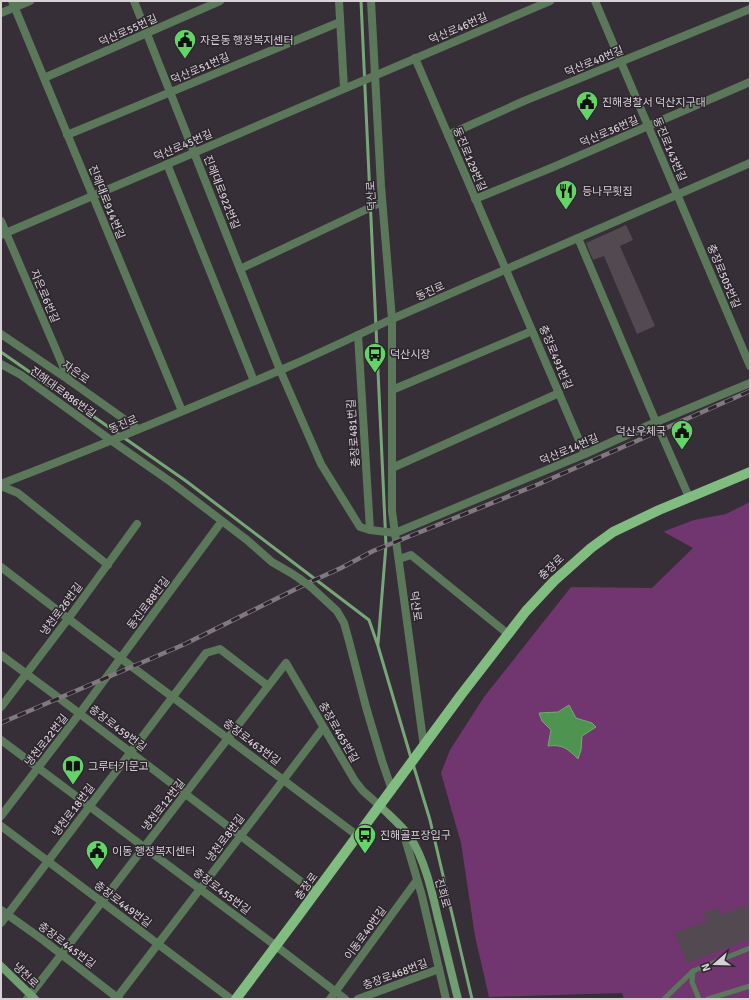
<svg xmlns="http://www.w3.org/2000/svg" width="751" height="1000" font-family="Signika,'Noto Sans KR',sans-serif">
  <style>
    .green { fill: #71366f }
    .water { fill: #4e9450; stroke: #77a778 }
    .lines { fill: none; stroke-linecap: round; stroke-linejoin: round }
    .stream { stroke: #77a778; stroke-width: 3 }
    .building { fill: #524951 }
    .service { stroke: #5b785b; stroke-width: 5 }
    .minor { stroke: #5b785b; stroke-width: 8 }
    .tertiary { stroke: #5b785b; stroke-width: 8 }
    .secondary { stroke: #719e70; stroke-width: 8 }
    .primary { stroke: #81bc81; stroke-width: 10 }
    .rail-casing { stroke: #80797f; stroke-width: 4.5 }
    .rail { stroke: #2d252d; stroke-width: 3; stroke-dasharray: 9; stroke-linecap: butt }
    .minor-bridge { stroke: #5b785b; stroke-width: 8 }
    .labels { text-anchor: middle; stroke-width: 3; stroke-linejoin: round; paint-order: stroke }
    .street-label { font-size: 11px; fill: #d7d2d6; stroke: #2d252d }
    .poi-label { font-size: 11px; fill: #d7d2d6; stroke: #2d252d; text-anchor: start }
  </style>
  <rect width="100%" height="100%" fill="#372f37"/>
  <path class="green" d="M750 502V999H624L622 993 489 997 475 936 461 843 441 773 450 750 484 697 571 587 652 588 693 548 664 532 665 531 694 520 726 514Z"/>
  <path class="water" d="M569 705 576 718 592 723 596 727 582 736 581 750 578 759C568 749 563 744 548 746L551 730 542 721 539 713 558 712Z"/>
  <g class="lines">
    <g class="stream">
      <path d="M361 1 386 545 378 644"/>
      <path d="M1 352 186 481 369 620 378 646 411 758"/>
      <path d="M413 764 430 820 472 999"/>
    </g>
  </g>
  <g class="building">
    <path d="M626 225 633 240 620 246 655 326 637 334 604 256 593 260 586 243Z"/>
    <path d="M750 904V939L687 963 675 933 707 921 703 913 718 908 721 915Z"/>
  </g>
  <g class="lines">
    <g class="service">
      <path d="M664 999 693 971"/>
      <path d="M699 999 692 982 693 971 750 948"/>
      <path d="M708 999 750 986"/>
    </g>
    <g class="minor">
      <path d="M12 1 182 411"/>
      <path d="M134 1 280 370 321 464 360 527 370 530 395 533 585 454 656 422 750 383"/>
      <path d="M339 1 344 88"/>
      <path d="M595 1 750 366"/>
      <path d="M1 13 30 1"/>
      <path d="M415 58 585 454"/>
      <path d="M44 78 220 1"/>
      <path d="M67 135 340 22"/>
      <path d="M448 135 524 101 750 9"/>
      <path d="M167 164 254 381"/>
      <path d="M475 199 551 168 750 82"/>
      <path d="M1 221 69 380"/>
      <path d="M1 235 550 1"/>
      <path d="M578 238 656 422 689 497"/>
      <path d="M240 269 382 202"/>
      <path d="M392 319 750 163"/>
      <path d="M1 334 69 380 138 429"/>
      <path d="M358 335 370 530"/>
      <path d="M1 364 21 375 112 441 171 482 247 540 272 562 291 573 300 579"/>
      <path d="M392 390 532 331"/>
      <path d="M392 468 559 393"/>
      <path d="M1 486 18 493 108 565"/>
      <path d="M399 559 411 555 508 634"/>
      <path d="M1 567 87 633 358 836"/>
      <path d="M311 587 337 611 344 623 349 641 366 707 382 761 392 790"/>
      <path d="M1 655 59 698 316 893"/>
      <path d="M1 707 68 619 137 524"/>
      <path d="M1 740 276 946 345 999"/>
      <path d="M1 816 80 713 219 525"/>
      <path d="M1 826 231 999"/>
      <path d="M402 828 422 896 446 999"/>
      <path d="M1 923 206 653 220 649 268 686"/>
      <path d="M27 999 286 663 355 781 363 791 380 806"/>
      <path d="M116 999 323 728"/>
      <path d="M330 999 417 880"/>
      <path d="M358 999 439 969"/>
    </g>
    <g class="tertiary">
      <path d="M371 1 381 186 392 319V511L424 747"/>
      <path d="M1 484C98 447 194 407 290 366 324 351 358 335 392 319"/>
      <path d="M1 910 43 940 119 999"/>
    </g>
    <g class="secondary">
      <path d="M380 806C390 816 402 826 410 837 425 860 432 892 438 918 445 945 451 972 458 999"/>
      <path d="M1 966 35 999"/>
    </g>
    <path class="primary" d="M236 999 296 919 461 695 526 611 554 581 591 548 613 532 659 510 750 472"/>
    <g class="rail-casing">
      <path id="rail" d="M1 723 185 644 308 583 341 568 373 551 539 484 750 391"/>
    </g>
    <use href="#rail" class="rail"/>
    <path class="minor-bridge" d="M300 579 311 587"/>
  </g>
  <defs>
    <g id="civic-pin" transform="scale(1.15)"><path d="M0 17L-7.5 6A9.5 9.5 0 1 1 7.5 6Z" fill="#64d468" stroke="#2d252d"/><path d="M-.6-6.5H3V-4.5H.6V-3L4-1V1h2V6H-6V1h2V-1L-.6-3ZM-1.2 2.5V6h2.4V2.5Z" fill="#111"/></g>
    <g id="restaurant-pin" transform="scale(1.15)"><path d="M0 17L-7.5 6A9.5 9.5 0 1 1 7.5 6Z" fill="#64d468" stroke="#2d252d"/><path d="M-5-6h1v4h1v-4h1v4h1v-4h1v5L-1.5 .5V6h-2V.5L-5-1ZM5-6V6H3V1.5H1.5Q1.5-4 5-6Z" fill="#111"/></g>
    <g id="bus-pin" transform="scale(1.15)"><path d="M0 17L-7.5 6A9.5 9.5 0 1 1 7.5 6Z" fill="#64d468" stroke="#2d252d"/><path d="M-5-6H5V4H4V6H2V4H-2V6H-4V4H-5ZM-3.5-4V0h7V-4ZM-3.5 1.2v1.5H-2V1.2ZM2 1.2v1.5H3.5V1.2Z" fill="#111"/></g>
    <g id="library-pin" transform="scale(1.15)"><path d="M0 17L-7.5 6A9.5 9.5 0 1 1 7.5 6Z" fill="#64d468" stroke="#2d252d"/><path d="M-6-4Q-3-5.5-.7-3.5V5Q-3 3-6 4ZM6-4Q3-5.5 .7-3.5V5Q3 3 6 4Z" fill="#111"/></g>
  </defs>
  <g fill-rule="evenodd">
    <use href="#civic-pin" x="185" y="40"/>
    <use href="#civic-pin" x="587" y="102"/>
    <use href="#restaurant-pin" x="566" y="191"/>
    <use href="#bus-pin" x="375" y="354"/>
    <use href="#civic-pin" x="682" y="431"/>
    <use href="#library-pin" x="73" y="766"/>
    <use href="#bus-pin" x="365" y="835"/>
    <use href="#civic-pin" x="97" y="851"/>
  </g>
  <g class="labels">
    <g class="street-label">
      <text transform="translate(458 28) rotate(-23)" y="4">덕산로46번길</text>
      <text transform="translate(128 30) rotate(-24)" y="4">덕산로55번길</text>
      <text transform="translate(594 61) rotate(-22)" y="4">덕산로40번길</text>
      <text transform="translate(200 68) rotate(-23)" y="4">덕산로51번길</text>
      <text transform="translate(609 131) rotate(-23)" y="4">덕산로36번길</text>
      <text transform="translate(183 145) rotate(-23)" y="4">덕산로45번길</text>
      <text transform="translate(670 149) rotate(67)" y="4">동진로143번길</text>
      <text transform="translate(470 159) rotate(67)" y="4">동진로129번길</text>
      <text transform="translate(222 192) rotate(68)" y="4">진해대로922번길</text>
      <text transform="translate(371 196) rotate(-94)" y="4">덕산로</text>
      <text transform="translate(107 202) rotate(68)" y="4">진해대로914번길</text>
      <text transform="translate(724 276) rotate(67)" y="4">충장로505번길</text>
      <text transform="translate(430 291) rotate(-24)" y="4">동진로</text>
      <text transform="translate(45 296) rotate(67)" y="4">자은로6번길</text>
      <text transform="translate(556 357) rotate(67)" y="4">충장로491번길</text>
      <text transform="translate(76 372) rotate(35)" y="4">자은로</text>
      <text transform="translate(63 392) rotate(36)" y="4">진해대로886번길</text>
      <text transform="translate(123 424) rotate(-23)" y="4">동진로</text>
      <text transform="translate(353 433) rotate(-94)" y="4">충장로481번길</text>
      <text transform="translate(569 449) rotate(-23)" y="4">덕산로14번길</text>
      <text transform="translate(551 567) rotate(-44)" y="4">충장로</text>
      <text transform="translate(148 603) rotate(-53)" y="4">동진로88번길</text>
      <text transform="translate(416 606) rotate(82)" y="4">덕산로</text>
      <text transform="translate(61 609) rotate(-53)" y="4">냉천로26번길</text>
      <text transform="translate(118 728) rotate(37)" y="4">충장로459번길</text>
      <text transform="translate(339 732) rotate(60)" y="4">충장로465번길</text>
      <text transform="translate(46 740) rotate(-52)" y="4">냉천로22번길</text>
      <text transform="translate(252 742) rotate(37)" y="4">충장로463번길</text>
      <text transform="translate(163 805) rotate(-52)" y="4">냉천로12번길</text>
      <text transform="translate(73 810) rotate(-53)" y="4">냉천로18번길</text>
      <text transform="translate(225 838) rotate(-53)" y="4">냉천로8번길</text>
      <text transform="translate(306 886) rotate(-54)" y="4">충장로</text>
      <text transform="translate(222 891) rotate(37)" y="4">충장로455번길</text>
      <text transform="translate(443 893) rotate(74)" y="4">진희로</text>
      <text transform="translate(123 904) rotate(37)" y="4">충장로449번길</text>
      <text transform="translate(365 933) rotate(-54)" y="4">이동로40번길</text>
      <text transform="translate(67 945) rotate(37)" y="4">충장로445번길</text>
      <text transform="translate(395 974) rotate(-20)" y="4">충장로468번길</text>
      <text transform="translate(26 975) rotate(44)" y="4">냉천로</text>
    </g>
    <g class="poi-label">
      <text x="200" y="44">자은동 행정복지센터</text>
      <text x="602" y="106">진해경찰서 덕산지구대</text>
      <text x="582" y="195">등나무횟집</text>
      <text x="390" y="358">덕산시장</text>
      <text x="666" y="435" text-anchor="end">덕산우체국</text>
      <text x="88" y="770">그루터기문고</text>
      <text x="380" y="839">진해골프장입구</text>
      <text x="112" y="855">이동 행정복지센터</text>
    </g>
  </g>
  <rect width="751" height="1000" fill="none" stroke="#d7d2d6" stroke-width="4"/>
  <g transform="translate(715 964) rotate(250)" stroke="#2d252d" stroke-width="3" paint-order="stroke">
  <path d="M0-3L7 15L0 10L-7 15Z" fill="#d7d2d6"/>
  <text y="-6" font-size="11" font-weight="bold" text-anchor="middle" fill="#d7d2d6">N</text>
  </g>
</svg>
